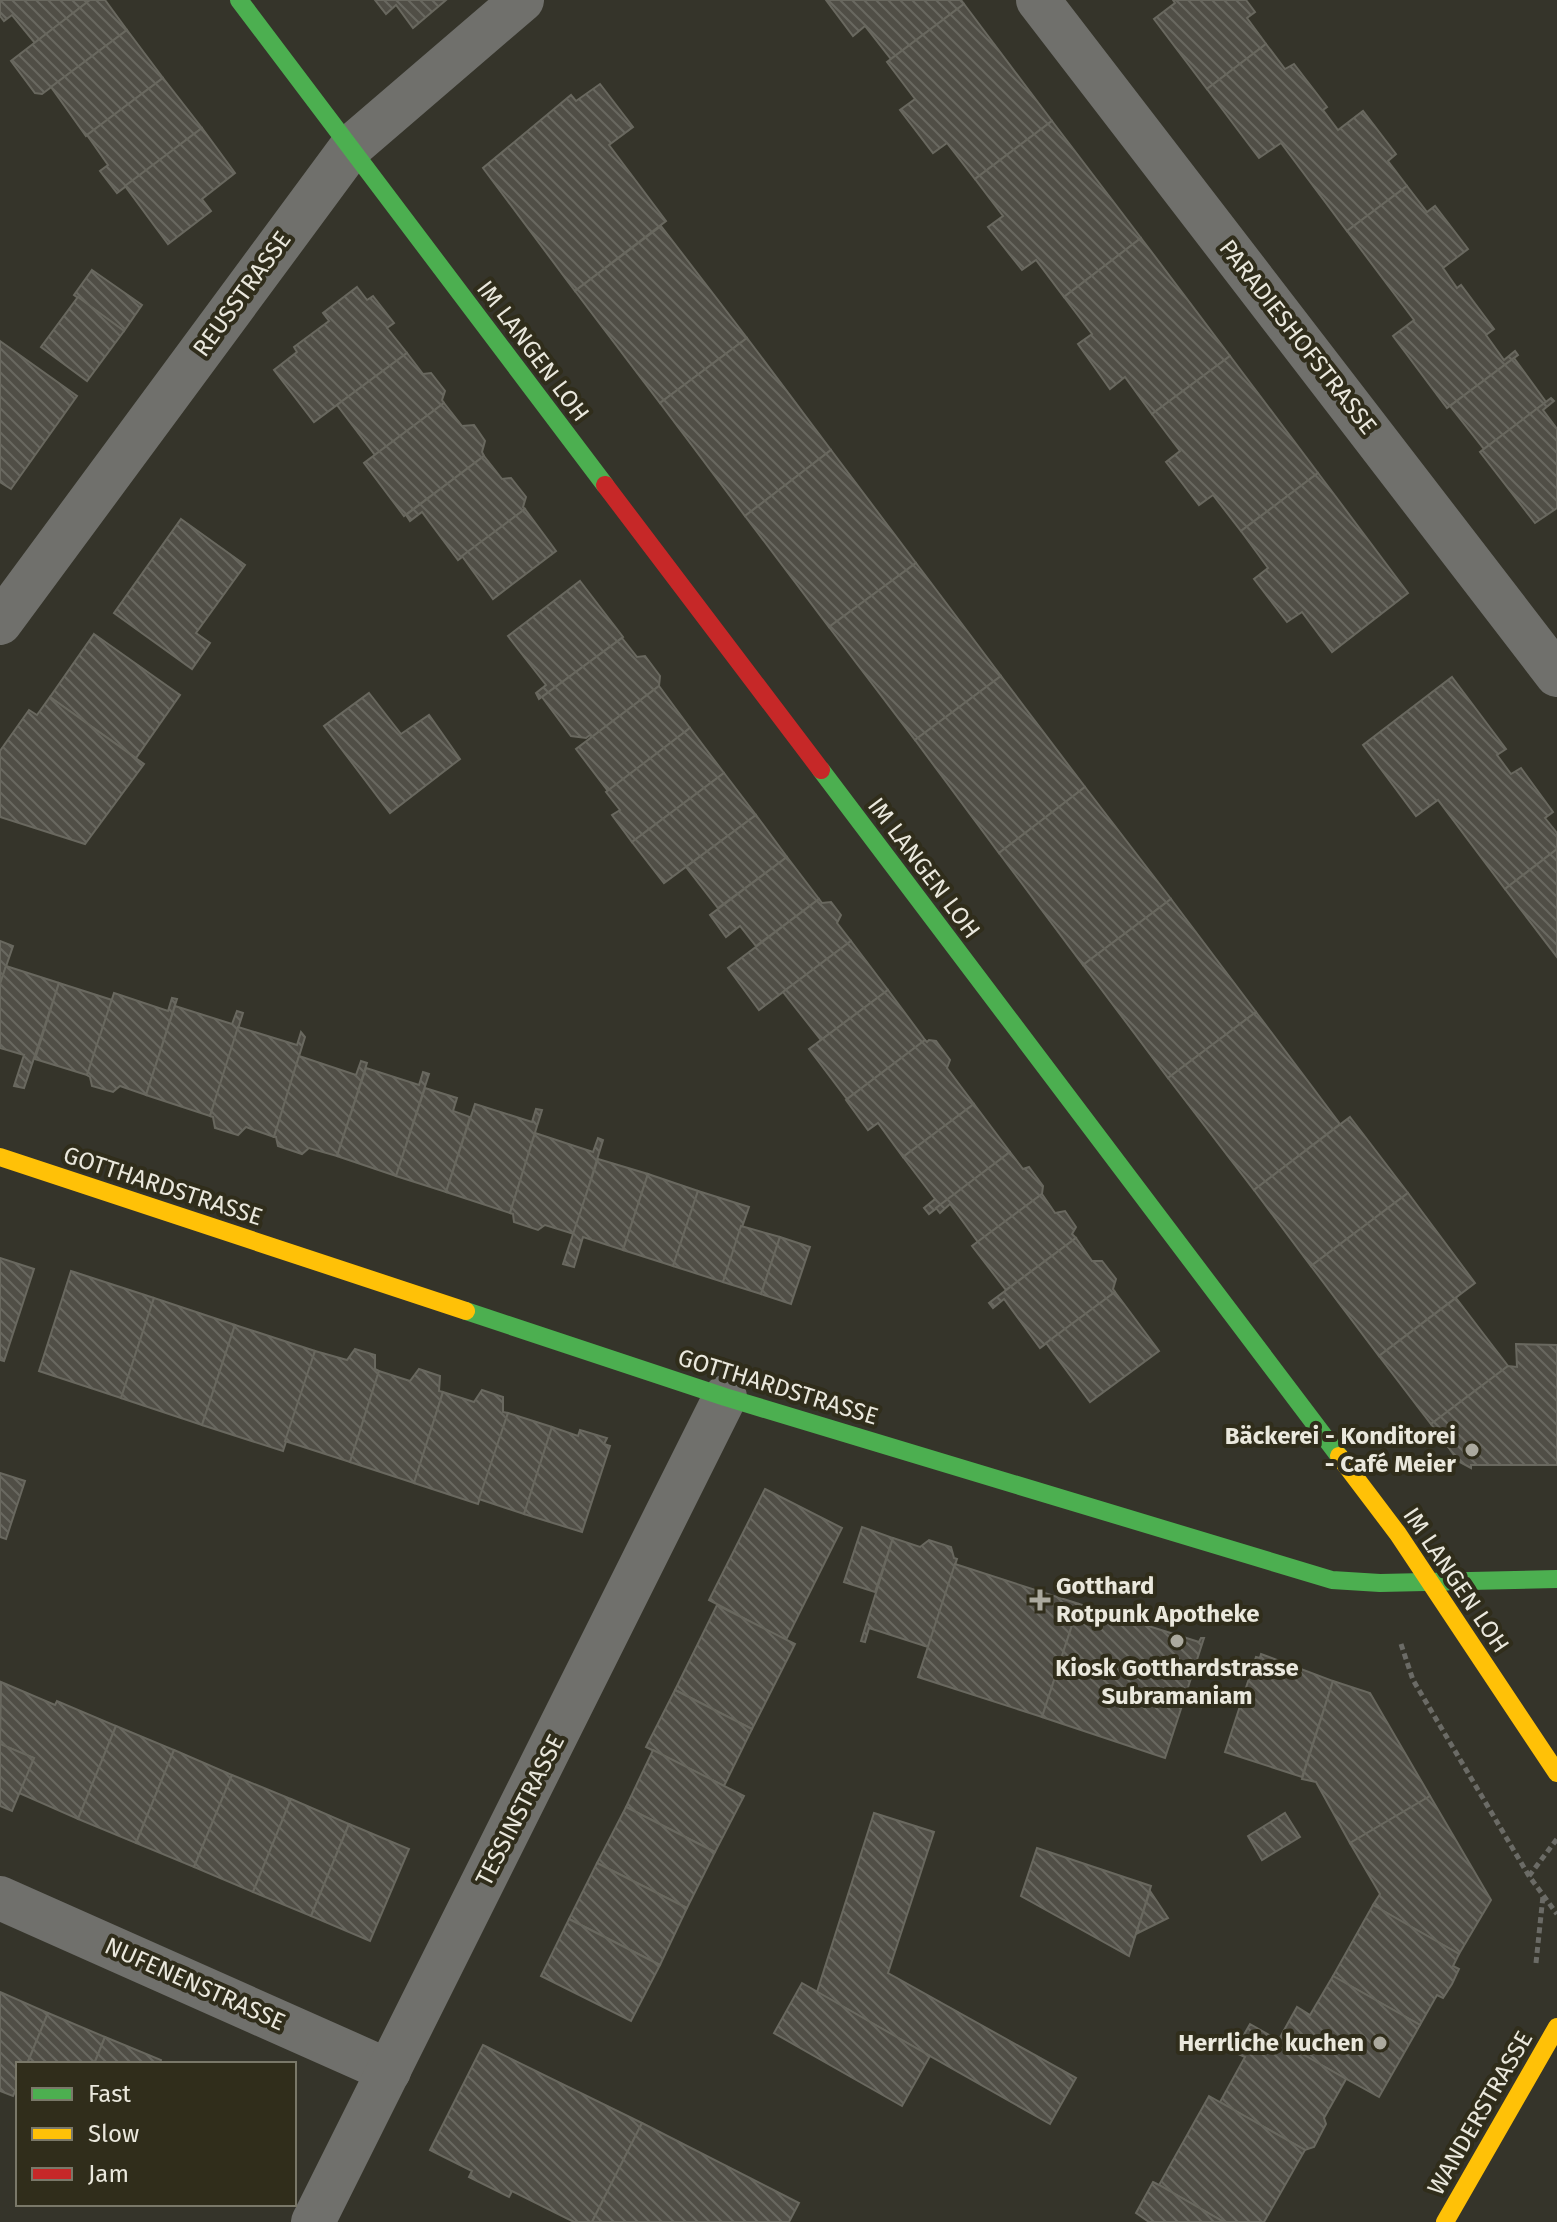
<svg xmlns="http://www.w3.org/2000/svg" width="1557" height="2222" font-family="'Fira Sans',sans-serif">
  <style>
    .building { fill: url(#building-back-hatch); stroke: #69685f; stroke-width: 2 }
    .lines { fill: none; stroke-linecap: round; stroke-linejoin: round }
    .path { stroke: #6b6b66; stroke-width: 5; stroke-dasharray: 6 4; stroke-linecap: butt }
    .street { stroke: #70706c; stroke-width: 44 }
    .fast { stroke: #4caf50; stroke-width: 18 }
    .slow { stroke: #ffc107; stroke-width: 18 }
    .jam { stroke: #c62828; stroke-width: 18 }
    .poi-dot { fill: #aba99e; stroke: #302d1b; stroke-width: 3 }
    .labels { text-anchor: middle; stroke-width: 8; stroke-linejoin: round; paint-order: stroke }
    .street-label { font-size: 24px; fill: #eae8dd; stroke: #302d1b }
    .poi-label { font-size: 24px; font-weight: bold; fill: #eae8dd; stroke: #302d1b; text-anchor: end }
  </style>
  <defs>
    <pattern id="building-back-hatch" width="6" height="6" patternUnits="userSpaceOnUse" patternTransform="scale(2)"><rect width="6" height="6" fill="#504e46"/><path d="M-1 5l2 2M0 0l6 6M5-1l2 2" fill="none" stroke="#696860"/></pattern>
  </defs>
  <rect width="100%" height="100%" fill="#35342a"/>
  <g class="building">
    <path d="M0 0H90L35 43 12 15 4 21 0 16Z"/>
    <path d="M90 0H105L127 30 42 94 35 93 11 61Z"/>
    <path d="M375 0H446L413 28 396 5 386 14Z"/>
    <path d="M826 0H961L964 4 891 59 865 26 853 36Z"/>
    <path d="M1173 0H1246L1255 12 1247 18 1266 44 1207 89 1154 19 1175 3Z"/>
    <path d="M964 4 1052 121 975 179 947 143 933 153 900 110 915 99 887 62Z"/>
    <path d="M127 30 163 78 86 136 51 87Z"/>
    <path d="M1266 44 1285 69 1294 64 1327 107 1323 110 1338 130 1363 111 1396 154 1388 161 1407 186 1347 231 1281 143 1259 158 1207 89Z"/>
    <path d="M163 78 202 128 117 193 100 171 108 165 87 135Z"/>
    <path d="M600 84 633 127 609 145 666 221 575 291 483 168 571 95 576 101Z"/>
    <path d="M1052 121 1141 238 1064 297 1036 260 1022 270 988 227 1003 216 975 179Z"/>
    <path d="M202 128 235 173 202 199 211 211 168 244 125 186Z"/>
    <path d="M1407 186 1427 212 1435 206 1468 249 1443 268 1457 288 1461 285 1494 329 1486 335 1504 360 1515 351 1518 355 1447 408 1393 336 1414 320 1347 231Z"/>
    <path d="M661 226 747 338 660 403 575 291Z"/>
    <path d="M1141 238 1230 356 1152 414 1125 377 1110 389 1078 344 1092 334 1064 297Z"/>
    <path d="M92 270 142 305 124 331 74 295Z"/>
    <path d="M357 287 367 300 373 296 394 323 387 328 407 353 314 422 274 370 297 352 294 347 329 321 323 313Z"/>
    <path d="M78 297 124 331 87 381 41 347Z"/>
    <path d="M747 338 831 450 745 516 660 403Z"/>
    <path d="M0 341 77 396 11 489 0 482Z"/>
    <path d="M407 353 423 374 431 373 445 391 442 400 444 403 375 455 337 405Z"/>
    <path d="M1230 356 1318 473 1241 531 1213 495 1199 505 1166 462 1180 451 1152 414Z"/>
    <path d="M1514 358 1546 402 1484 449 1450 406Z"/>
    <path d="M1551 398 1554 401 1543 410 1557 429V508L1535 523 1480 452Z"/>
    <path d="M444 403 462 426 474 425 485 441 482 452 484 456 404 516 364 463Z"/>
    <path d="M831 450 916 563 829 627 745 516Z"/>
    <path d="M484 456 502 479 511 478 526 497 523 507 525 509 458 560 422 512 410 521 406 515Z"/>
    <path d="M1318 473 1408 593 1332 652 1302 612 1287 622 1254 579 1268 568 1241 531Z"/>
    <path d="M525 509 556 551 493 599 462 556Z"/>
    <path d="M181 519 245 565 196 633 210 643 192 669 114 613Z"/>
    <path d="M916 563 1001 676 915 740 829 627Z"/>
    <path d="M580 581 623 637 539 699 536 693 546 685 508 636Z"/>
    <path d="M94 634 180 695 136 758 50 697Z"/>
    <path d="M622 638 637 657 645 656 660 676 659 686 592 737 590 735 586 738 571 736 542 697Z"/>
    <path d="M1001 676 1085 787 999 853 915 740Z"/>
    <path d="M1452 677 1506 749 1497 755 1511 774 1521 768 1553 812 1545 818 1557 833V849L1505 889 1438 800 1416 816 1363 745Z"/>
    <path d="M659 686 690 728 608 791 576 749Z"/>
    <path d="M369 693 401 734 429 715 460 759 390 813 324 726Z"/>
    <path d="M50 697 144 764 85 844 0 817V751L29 710 37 715Z"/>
    <path d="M690 728 724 773 632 842 612 815 620 810 606 792Z"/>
    <path d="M724 773 756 815 664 883 632 842Z"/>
    <path d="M1085 787 1171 899 1083 965 999 853Z"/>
    <path d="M756 815 787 857 718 908 686 867Z"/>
    <path d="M1557 849V957L1505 889Z"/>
    <path d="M787 857 819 899 756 946 740 926 726 937 710 915Z"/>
    <path d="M819 899 822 903 831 902 841 915 837 923 851 941 759 1010 728 968Z"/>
    <path d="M1171 899 1256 1012 1168 1078 1083 965Z"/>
    <path d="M0 941 13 946 0 984Z"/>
    <path d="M851 941 888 990 821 1040 783 992Z"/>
    <path d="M6 966 59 983 24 1088 14 1086 24 1055 0 1048V984Z"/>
    <path d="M59 983 112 1000 87 1075 35 1059Z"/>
    <path d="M888 990 925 1040 847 1099 809 1049Z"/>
    <path d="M114 993 168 1011 172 998 177 999 146 1095 120 1086 113 1092 92 1086 90 1077 87 1075Z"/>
    <path d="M175 1006 232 1024 237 1011 243 1013 210 1116 146 1095Z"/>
    <path d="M1256 1012 1340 1124 1254 1190 1168 1078Z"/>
    <path d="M238 1027 297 1045 301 1032 305 1037 274 1137 246 1127 238 1135 215 1128 213 1117 210 1116Z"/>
    <path d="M925 1040 927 1042 929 1040 936 1041 950 1060 947 1068 974 1104 903 1157 878 1123 868 1130 846 1100Z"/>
    <path d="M299 1056 356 1075 361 1061 367 1063 337 1156 309 1148 302 1154 278 1146 276 1137H274Z"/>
    <path d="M366 1068 419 1085 423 1072 429 1074 396 1176 337 1156Z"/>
    <path d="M425 1088 457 1098 453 1111 470 1117 446 1192 396 1176Z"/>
    <path d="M475 1104 532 1122 536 1109 542 1110 510 1213 446 1192Z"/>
    <path d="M974 1104 1010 1152 929 1214 924 1208 935 1199 903 1157Z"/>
    <path d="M1350 1117 1408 1193 1311 1266 1254 1190Z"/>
    <path d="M535 1133 593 1152 598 1138 603 1140 574 1234 545 1225 538 1230 514 1222 513 1214 510 1213Z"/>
    <path d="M1010 1152 1023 1169 1029 1167 1043 1186 1042 1194 978 1242 950 1204 940 1213 936 1208Z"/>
    <path d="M598 1159 648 1174 623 1250 583 1237 574 1267 563 1264Z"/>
    <path d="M648 1174 698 1191 673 1266 623 1250Z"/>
    <path d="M698 1191 749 1207 723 1282 673 1266Z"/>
    <path d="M1408 1193 1475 1283 1379 1356 1311 1266Z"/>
    <path d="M1042 1194 1055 1213 1065 1211 1076 1227 1072 1234 1076 1238 1006 1290 972 1246Z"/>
    <path d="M741 1226 780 1237 761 1294 723 1282Z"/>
    <path d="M780 1237 810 1247 791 1304 761 1294Z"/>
    <path d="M1076 1238 1092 1261H1102L1116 1279 1113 1289 1115 1292 1040 1348 1004 1299 993 1308 989 1303Z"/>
    <path d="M0 1258 34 1269 4 1361 0 1360Z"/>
    <path d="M71 1271 154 1298 121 1398 39 1371Z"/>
    <path d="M1115 1292 1159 1351 1090 1402 1046 1343Z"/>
    <path d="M154 1298 235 1325 202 1425 121 1398Z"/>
    <path d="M1456 1298 1508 1366 1431 1424 1379 1356Z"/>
    <path d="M235 1325 315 1351 283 1451 202 1425Z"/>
    <path d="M1516 1344 1557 1345V1465H1471V1468L1456 1460 1457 1459 1431 1424 1508 1366 1517 1367Z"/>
    <path d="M355 1349 375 1355V1369L379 1371 350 1462 285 1441 315 1351 347 1360Z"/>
    <path d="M419 1369 440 1376 439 1391 443 1392 414 1483 350 1462 379 1371 410 1381Z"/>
    <path d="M482 1390 503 1397V1412L508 1413 478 1504 414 1483 443 1392 474 1402Z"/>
    <path d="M508 1413 552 1427 524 1514 479 1499Z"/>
    <path d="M552 1427 578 1436 580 1430 607 1438 604 1444 610 1446 582 1532 524 1514Z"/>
    <path d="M0 1473 25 1481 6 1539 0 1537Z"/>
    <path d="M765 1489 842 1528 786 1640 709 1600Z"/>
    <path d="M862 1527 893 1538 875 1592 844 1582Z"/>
    <path d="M893 1538 920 1547 929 1540 951 1547 954 1558 957 1559 928 1647 869 1628 865 1642 861 1641Z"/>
    <path d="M955 1564 1079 1604 1042 1717 918 1677Z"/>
    <path d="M1079 1604 1199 1642 1201 1638H1204L1165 1758 1042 1717Z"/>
    <path d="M717 1605 795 1644 752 1729 675 1690Z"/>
    <path d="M1261 1654 1333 1681 1302 1777 1225 1752 1256 1657 1260 1658Z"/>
    <path d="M1333 1681 1370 1693 1430 1796 1350 1843 1316 1782 1302 1779Z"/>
    <path d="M1 1682 55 1705 57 1701 116 1726 78 1819 19 1793 34 1758 0 1744Z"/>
    <path d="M675 1690 752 1729 724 1786 646 1747Z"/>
    <path d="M116 1726 174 1750 136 1843 78 1819Z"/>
    <path d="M0 1744 34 1758 12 1811 0 1806Z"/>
    <path d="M174 1750 232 1775 194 1867 136 1843Z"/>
    <path d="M653 1750 744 1796 715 1852 626 1807Z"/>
    <path d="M232 1775 291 1799 253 1892 194 1867Z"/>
    <path d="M1430 1796 1491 1900 1459 1954 1373 1905 1380 1894 1350 1843Z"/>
    <path d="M291 1799 349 1824 311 1916 253 1892Z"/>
    <path d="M626 1807 715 1852 687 1908 597 1863Z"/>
    <path d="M874 1813 934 1832 888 1973 1076 2078 1050 2124 817 1992Z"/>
    <path d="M1285 1813 1300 1837 1262 1860 1248 1836Z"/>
    <path d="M349 1824 409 1849 370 1941 311 1916Z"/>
    <path d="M1037 1848 1151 1886 1129 1956 1021 1896Z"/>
    <path d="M597 1863 687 1908 660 1965 569 1919Z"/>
    <path d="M1150 1891 1168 1918 1136 1934Z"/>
    <path d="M1373 1905 1459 1954 1453 1966 1459 1969 1452 1984 1443 1998 1437 1995 1420 2025 1333 1976Z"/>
    <path d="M569 1919 660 1965 631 2021 541 1976Z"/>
    <path d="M1333 1976 1420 2025 1379 2097 1278 2041 1297 2007 1310 2015Z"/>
    <path d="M802 1983 930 2056 902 2106 774 2033Z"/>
    <path d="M0 1992 48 2013 27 2064H18V2085L13 2096 0 2091Z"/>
    <path d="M48 2013 105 2037 94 2064H27Z"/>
    <path d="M1250 2024 1346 2079 1324 2118 1326 2124 1314 2147 1305 2150 1220 2102 1245 2057 1234 2052Z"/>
    <path d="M105 2037 161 2060 160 2064H94Z"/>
    <path d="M483 2045 642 2123 592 2222H574L512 2191 509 2197 469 2177 472 2171 430 2150Z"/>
    <path d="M1209 2096 1305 2150 1264 2222H1224L1159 2185Z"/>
    <path d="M642 2123 799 2203 789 2222H592Z"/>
    <path d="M1153 2182 1159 2185 1224 2222H1149L1136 2213Z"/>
  </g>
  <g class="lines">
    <g class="path">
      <path d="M1401 1644 1413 1680 1529 1876 1557 1914"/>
      <path d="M1529 1876 1557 1839"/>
      <path d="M1536 1963 1543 1896"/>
    </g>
    <g class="street">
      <path d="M1038 0 1557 675"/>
      <path d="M0 623 352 146 522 0"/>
      <path d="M0 1898 389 2071"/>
      <path d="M313 2222 725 1397"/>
    </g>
    <g class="fast">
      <path d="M239 0 605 485"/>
      <path d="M821 770 1339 1456"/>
      <path d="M466 1311 725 1397 1332 1580 1380 1583 1557 1579"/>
    </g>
    <g class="slow">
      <path d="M0 1157 466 1311"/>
      <path d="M1339 1456 1398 1534 1557 1773"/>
      <path d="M1445 2222 1557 2027"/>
    </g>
    <path class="jam" d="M605 485 821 770"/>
  </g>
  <g class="poi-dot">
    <circle cx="1472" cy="1450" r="8"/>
    <path d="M1036 1588h8v8h8v8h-8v8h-8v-8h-8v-8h8z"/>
    <circle cx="1177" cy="1641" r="8"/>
    <circle cx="1380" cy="2043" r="8"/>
  </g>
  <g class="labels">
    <g class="street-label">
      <text transform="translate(242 294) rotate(-54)" y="8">REUSSTRASSE</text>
      <text transform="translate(1298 337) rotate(52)" y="8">PARADIESHOFSTRASSE</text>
      <text transform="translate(533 351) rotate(53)" y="8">IM LANGEN LOH</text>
      <text transform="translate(924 868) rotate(53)" y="8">IM LANGEN LOH</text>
      <text transform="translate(163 1186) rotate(18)" y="8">GOTTHARDSTRASSE</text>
      <text transform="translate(778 1387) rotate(17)" y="8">GOTTHARDSTRASSE</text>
      <text transform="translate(1456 1580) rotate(56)" y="8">IM LANGEN LOH</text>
      <text transform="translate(520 1810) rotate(-63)" y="8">TESSINSTRASSE</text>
      <text transform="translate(195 1984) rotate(24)" y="8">NUFENENSTRASSE</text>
      <text transform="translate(1480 2113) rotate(-60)" y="8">WANDERSTRASSE</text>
    </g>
    <g class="poi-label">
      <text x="1456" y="1444">Bäckerei - Konditorei<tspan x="1456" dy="28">- Café Meier</tspan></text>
      <text x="1056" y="1594" text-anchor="start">Gotthard<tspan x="1056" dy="28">Rotpunk Apotheke</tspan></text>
      <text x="1177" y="1676" text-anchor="middle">Kiosk Gotthardstrasse<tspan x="1177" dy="28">Subramaniam</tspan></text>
      <text x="1364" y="2051">Herrliche kuchen</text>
    </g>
  </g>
  <rect x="16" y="2062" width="280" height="144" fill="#302d1b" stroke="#7a7869" stroke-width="2"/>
  <rect x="32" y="2088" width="40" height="12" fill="#4caf50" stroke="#7a7869" stroke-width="2"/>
  <text x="88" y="2102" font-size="24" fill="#eae8dd">Fast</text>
  <rect x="32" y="2128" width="40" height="12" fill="#ffc107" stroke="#7a7869" stroke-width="2"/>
  <text x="88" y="2142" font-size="24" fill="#eae8dd">Slow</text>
  <rect x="32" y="2168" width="40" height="12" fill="#c62828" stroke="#7a7869" stroke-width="2"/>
  <text x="88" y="2182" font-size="24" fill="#eae8dd">Jam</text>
</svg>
